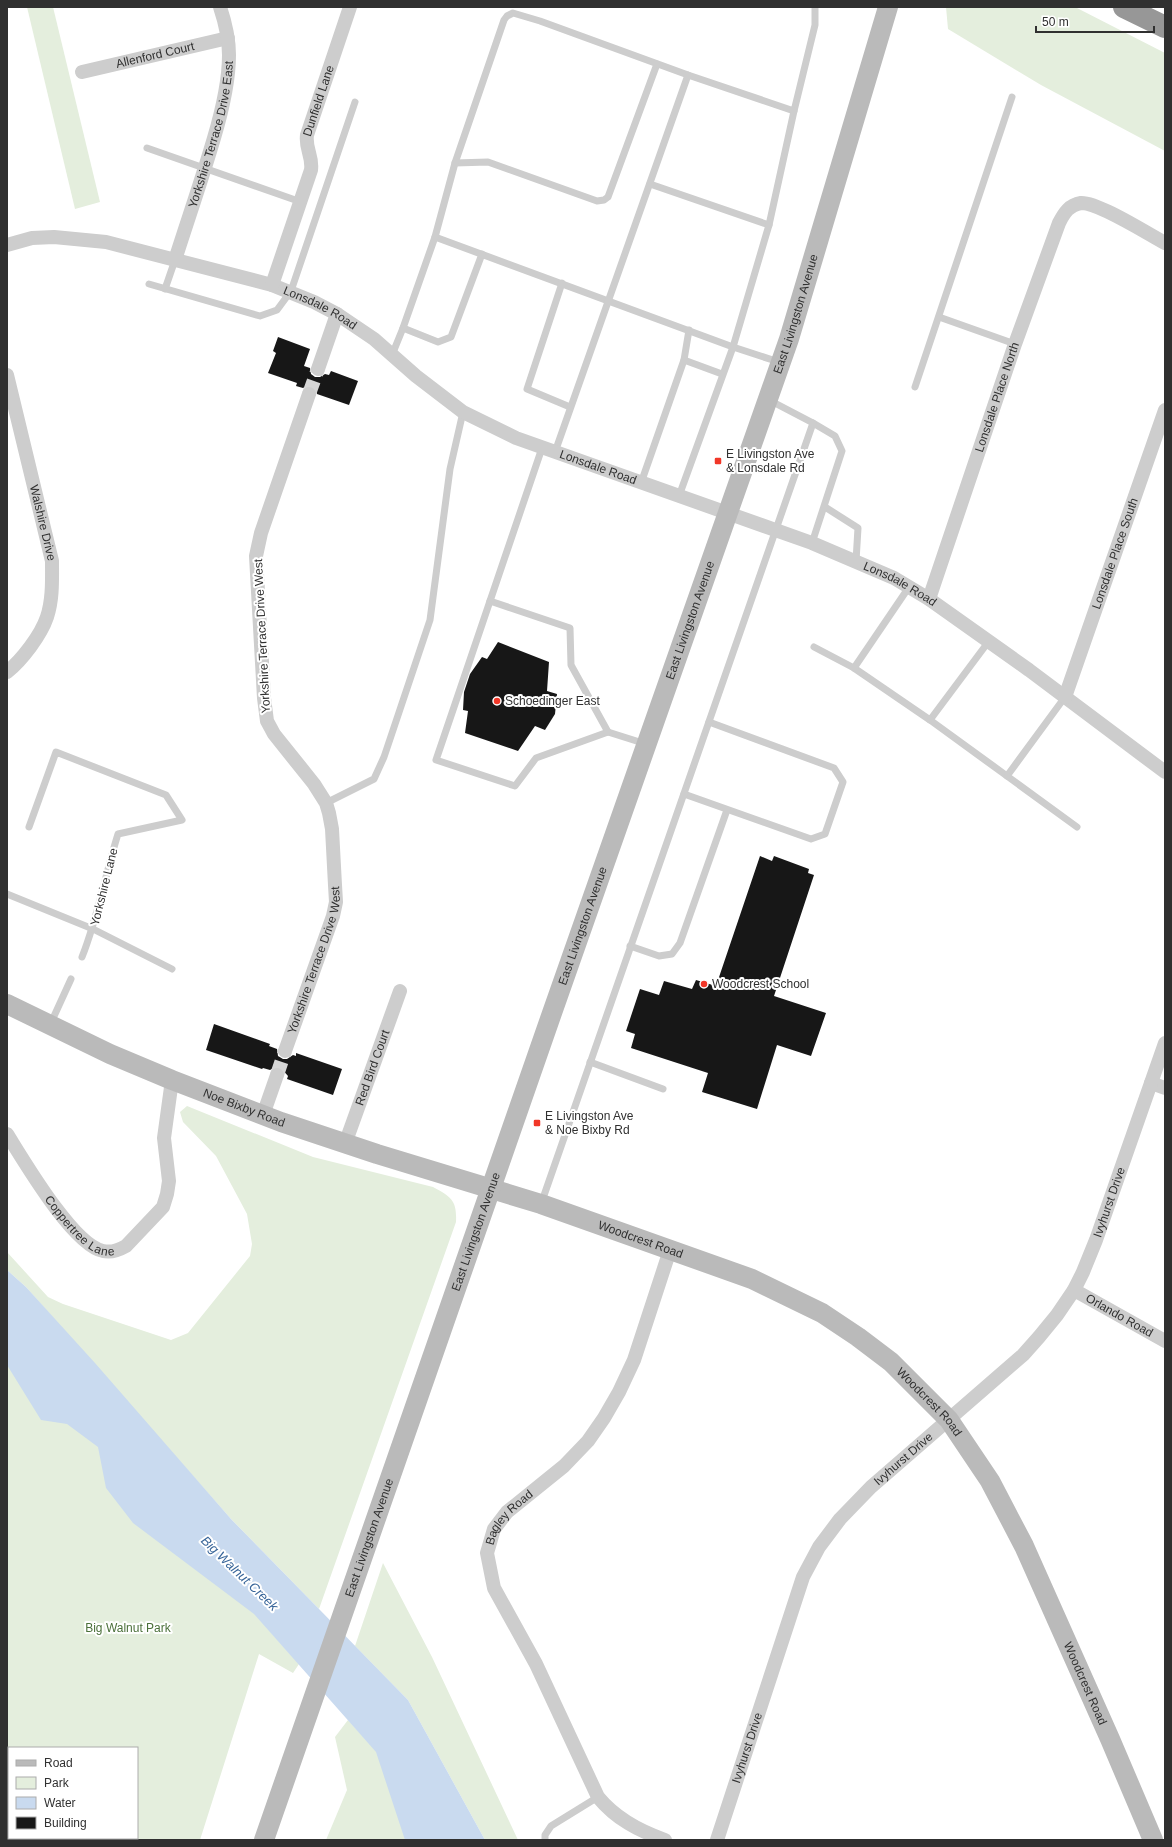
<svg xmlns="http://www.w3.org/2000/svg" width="1172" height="1847" font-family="Helvetica,sans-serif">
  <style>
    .green { fill: #e4eedd; fill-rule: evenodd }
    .water { fill: #c9daef }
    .building { fill: #171717 }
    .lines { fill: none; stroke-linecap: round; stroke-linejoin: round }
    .street-tunnel { stroke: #d6d6d6; stroke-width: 14; stroke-dasharray: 14 7; stroke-linecap: butt }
    .lane { stroke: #cdcdcd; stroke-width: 7 }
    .street { stroke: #cdcdcd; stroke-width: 14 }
    .secondary { stroke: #bababa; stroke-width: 20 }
    .highway { stroke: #979797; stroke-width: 22 }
    .poi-dot { fill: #f13728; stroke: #fff; stroke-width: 1.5 }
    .labels { text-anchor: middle; stroke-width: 4; stroke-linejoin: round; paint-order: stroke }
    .street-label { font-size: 12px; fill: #303030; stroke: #fff }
    .poi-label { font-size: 12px; fill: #303030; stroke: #fff; text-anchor: start }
    .park-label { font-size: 12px; fill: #4b703a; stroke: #fff }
    .water-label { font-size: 13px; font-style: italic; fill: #386599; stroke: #fff }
  </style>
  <rect width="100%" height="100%" fill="#fff"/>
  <g class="green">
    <path d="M27 7H53L100 202 75 209Z"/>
    <path d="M946 7H1075L1165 53V151L1041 85 948 29Z"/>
    <path d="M187 1106 313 1157 433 1187C452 1197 457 1201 456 1222L319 1609 231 1519 26 1287 7 1270V1252L48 1297 63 1304 171 1340 188 1333 250 1256 252 1244 247 1214 216 1156 183 1122 180 1112Z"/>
    <path d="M7 1337 253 1582 267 1628 299 1664 293 1673 259 1654 200 1840H7ZM9 1748H137V1838H9Z"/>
    <path d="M383 1563 432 1657 518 1840H485L408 1700 355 1646Z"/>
    <path d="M348 1720 367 1741 374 1723 434 1840H326L347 1790 335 1737Z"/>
  </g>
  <path class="water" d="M7 1270 26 1287 95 1363 231 1519 408 1700 485 1840H405L376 1752 254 1614 133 1523 106 1488 98 1447 67 1424 41 1420 7 1365Z"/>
  <g class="building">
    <path d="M278 337 310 349 304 366 310 368 311 374 315 377H320L325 374 329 375 331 371 358 381 349 405 317 394 316 389 312 386H307L303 388 296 386 297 383 268 373 276 353 273 351Z"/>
    <path d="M498 642 549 662 547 691 557 694 555 714 545 730 535 726 518 751 465 733 468 711 463 710 464 692 470 674 482 657 487 659Z"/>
    <path d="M760 856 772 861 774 856 809 869 808 873 814 875 774 996 826 1013 811 1056 777 1045 757 1109 702 1092 708 1073 631 1048 635 1034 626 1031 640 989 659 995 664 981 692 989 696 980 716 986Z"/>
    <path d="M214 1024 270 1044 269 1046 277 1049 278 1056 283 1059H287L293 1055 296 1056V1053L342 1069 333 1095 287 1079 288 1076 280 1067H275L270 1070 263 1068 262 1069 206 1050Z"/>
  </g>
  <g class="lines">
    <g class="street-tunnel">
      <path d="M309 394 318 369"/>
      <path d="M277 1075 285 1051"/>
    </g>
    <g class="lane">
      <path d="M147 148 301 202"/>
      <path d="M455 163 488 162 597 201 604 200 608 197 657 64"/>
      <path d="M650 184 769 225"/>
      <path d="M435 237 733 347 779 362"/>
      <path d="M562 283 527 389 570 407"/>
      <path d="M149 284 260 316 277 310 291 291 355 102"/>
      <path d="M165 289 175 260"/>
      <path d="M939 317 1015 344"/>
      <path d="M403 328 438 342 451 337 482 254"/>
      <path d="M392 355 403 328 435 237 455 163 504 20 507 16 513 13 540 21 688 75 794 111 815 25V7"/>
      <path d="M684 360 722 374"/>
      <path d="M915 387 1012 97"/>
      <path d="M542 448 436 760 515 786 536 758 608 732 646 744"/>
      <path d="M555 452 688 75"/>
      <path d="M641 483 684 360 689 330"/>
      <path d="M679 496 733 347 769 225 794 111"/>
      <path d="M825 507 858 528 856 561"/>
      <path d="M812 543 842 451 835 436 813 423"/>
      <path d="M490 601 570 628 571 665 608 732"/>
      <path d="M814 647 854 668 930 720 989 641"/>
      <path d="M854 668 909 587"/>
      <path d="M930 720 1007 776 1065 697"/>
      <path d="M1007 776 1077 827"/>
      <path d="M684 794 811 839 825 834 843 782 834 768 709 722"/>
      <path d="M326 803 374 779 384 757 430 620 450 469 463 412"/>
      <path d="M29 827 56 752 166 795 182 820 118 834C105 875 98 917 82 957"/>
      <path d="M7 894 93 929 172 969"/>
      <path d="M630 946 659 956 672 954 680 943 727 810"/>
      <path d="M50 1025 71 979"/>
      <path d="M590 1062 663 1089"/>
      <path d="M541 1204 813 423 769 400"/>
      <path d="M545 1840V1835L551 1826 598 1797"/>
    </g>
    <g class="street">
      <path id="s1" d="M82 72 228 38"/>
      <path id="s2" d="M7 245 32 238 54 237 106 242 272 285 314 302 337 314 374 339 416 376 463 412 516 438 812 543 894 578 929 599 1029 670 1165 772"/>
      <path id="s3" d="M175 260C188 219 202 179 214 138 222 111 229 83 229 55 229 39 225 22 220 7"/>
      <path id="s4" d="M272 285 311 170C313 156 305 149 307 135L350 7"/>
      <path d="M318 369 337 314"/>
      <path id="s5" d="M7 375 52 561C52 579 53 599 47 617 41 635 22 660 7 672"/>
      <path id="s6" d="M929 599 1015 344 1059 223C1064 213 1069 205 1081 203 1098 202 1148 234 1165 243"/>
      <path id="s7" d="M1065 697 1165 410"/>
      <path id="s8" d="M285 1051 333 916 336 902 335 885 332 829 329 813 326 803 314 784 274 734 267 721 264 698 256 556 261 533 309 394"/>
      <path d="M1151 1083 1165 1088"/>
      <path d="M263 1115 277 1075"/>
      <path id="s9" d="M7 1134C24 1161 73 1245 103 1251 111 1253 119 1250 126 1246L163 1207 167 1194 169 1181 164 1138 172 1080"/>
      <path id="s10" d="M345 1144 400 991"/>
      <path id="s11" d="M1074 1290 1165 1341"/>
      <path d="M72 1840V1838"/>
      <path id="s12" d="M665 1840C639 1831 616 1819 598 1797L536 1664 494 1588 487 1553 494 1529 507 1512 564 1466 588 1441 604 1418 619 1392 634 1360 670 1250"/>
      <path id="s13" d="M717 1840 803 1577 819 1547 840 1519 871 1487 1023 1355 1039 1337 1057 1315 1074 1290 1083 1272 1096 1240 1165 1043"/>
    </g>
    <g class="secondary">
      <path id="s14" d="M7 1004 110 1054 172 1080 281 1122 377 1154 541 1204 752 1279 822 1313 858 1337 891 1362 949 1420 990 1481 1024 1546 1110 1739 1153 1840"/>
      <path id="s15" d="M264 1840 552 1013 789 339 888 7"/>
    </g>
    <path class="highway" d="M1124 7 1165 27"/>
  </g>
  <g class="poi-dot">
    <rect x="714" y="457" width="8" height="8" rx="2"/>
    <circle cx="497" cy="701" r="4"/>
    <circle cx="704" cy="984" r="4"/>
    <rect x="533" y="1119" width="8" height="8" rx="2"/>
  </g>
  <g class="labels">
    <g class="street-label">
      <text dy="4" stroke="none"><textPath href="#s1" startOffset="75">Allenford Court</textPath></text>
      <text dy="4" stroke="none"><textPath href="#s4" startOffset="193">Dunfield Lane</textPath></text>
      <text dy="4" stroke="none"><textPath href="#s3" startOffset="131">Yorkshire Terrace Drive East</textPath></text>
      <text dy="4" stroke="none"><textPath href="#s2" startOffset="325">Lonsdale Road</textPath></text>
      <text dy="4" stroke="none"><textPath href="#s15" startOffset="1616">East Livingston Avenue</textPath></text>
      <text dy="4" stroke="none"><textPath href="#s6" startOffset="213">Lonsdale Place North</textPath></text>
      <text dy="4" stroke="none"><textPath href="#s2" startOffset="649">Lonsdale Road</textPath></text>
      <text dy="4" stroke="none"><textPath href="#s5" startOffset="152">Walshire Drive</textPath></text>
      <text dy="4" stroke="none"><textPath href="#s7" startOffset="152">Lonsdale Place South</textPath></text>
      <text dy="4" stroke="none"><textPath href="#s2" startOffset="973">Lonsdale Road</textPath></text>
      <text dy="4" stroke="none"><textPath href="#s15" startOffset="1292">East Livingston Avenue</textPath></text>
      <text transform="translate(262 636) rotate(-93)" y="4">Yorkshire Terrace Drive West</text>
      <text transform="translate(104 887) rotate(-76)" y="4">Yorkshire Lane</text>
      <text dy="4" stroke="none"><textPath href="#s15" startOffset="968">East Livingston Avenue</textPath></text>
      <text dy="4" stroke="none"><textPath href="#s8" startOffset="96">Yorkshire Terrace Drive West</textPath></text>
      <text dy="4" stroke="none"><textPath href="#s10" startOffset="81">Red Bird Court</textPath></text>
      <text dy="4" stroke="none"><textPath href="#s14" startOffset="259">Noe Bixby Road</textPath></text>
      <text dy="4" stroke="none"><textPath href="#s13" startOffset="769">Ivyhurst Drive</textPath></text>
      <text dy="4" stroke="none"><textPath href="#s9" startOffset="120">Coppertree Lane</textPath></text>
      <text dy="4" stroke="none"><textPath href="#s15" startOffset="644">East Livingston Avenue</textPath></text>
      <text dy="4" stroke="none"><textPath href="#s14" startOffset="677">Woodcrest Road</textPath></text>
      <text dy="4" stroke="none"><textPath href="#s11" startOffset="52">Orlando Road</textPath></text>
      <text dy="4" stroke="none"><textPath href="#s14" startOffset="1013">Woodcrest Road</textPath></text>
      <text dy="4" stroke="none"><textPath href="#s13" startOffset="433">Ivyhurst Drive</textPath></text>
      <text dy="4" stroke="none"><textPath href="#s12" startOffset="393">Bagley Road</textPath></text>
      <text dy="4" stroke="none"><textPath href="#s15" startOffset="320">East Livingston Avenue</textPath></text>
      <text dy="4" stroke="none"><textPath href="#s14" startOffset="1337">Woodcrest Road</textPath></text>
      <text dy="4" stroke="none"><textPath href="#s13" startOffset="97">Ivyhurst Drive</textPath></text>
    </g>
    <g class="poi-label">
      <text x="726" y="458">E Livingston Ave<tspan x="726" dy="14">&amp; Lonsdale Rd</tspan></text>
      <text x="505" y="705">Schoedinger East</text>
      <text x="712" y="988">Woodcrest School</text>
      <text x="545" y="1120">E Livingston Ave<tspan x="545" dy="14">&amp; Noe Bixby Rd</tspan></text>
    </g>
    <g class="park-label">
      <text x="128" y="1632">Big Walnut Park</text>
    </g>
    <g class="water-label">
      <text transform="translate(240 1573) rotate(44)" y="5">Big Walnut Creek</text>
    </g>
  </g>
  <rect width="1172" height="1847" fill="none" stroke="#303030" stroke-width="16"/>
  <rect x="8" y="1747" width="130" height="92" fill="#ffffff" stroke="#acacac"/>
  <rect x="16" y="1760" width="20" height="6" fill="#bababa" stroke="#acacac"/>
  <text x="44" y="1767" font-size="12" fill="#303030">Road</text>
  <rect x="16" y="1777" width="20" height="12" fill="#e4eedd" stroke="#acacac"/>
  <text x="44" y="1787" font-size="12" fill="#303030">Park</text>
  <rect x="16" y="1797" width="20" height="12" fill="#c9daef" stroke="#acacac"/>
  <text x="44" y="1807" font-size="12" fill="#303030">Water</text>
  <rect x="16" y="1817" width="20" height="12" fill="#171717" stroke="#acacac"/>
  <text x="44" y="1827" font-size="12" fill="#303030">Building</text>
  <path d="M1036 26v6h118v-6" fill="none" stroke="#303030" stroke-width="2"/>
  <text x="1042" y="26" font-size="12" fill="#303030" stroke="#ffffff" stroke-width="3" paint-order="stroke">50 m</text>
</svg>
